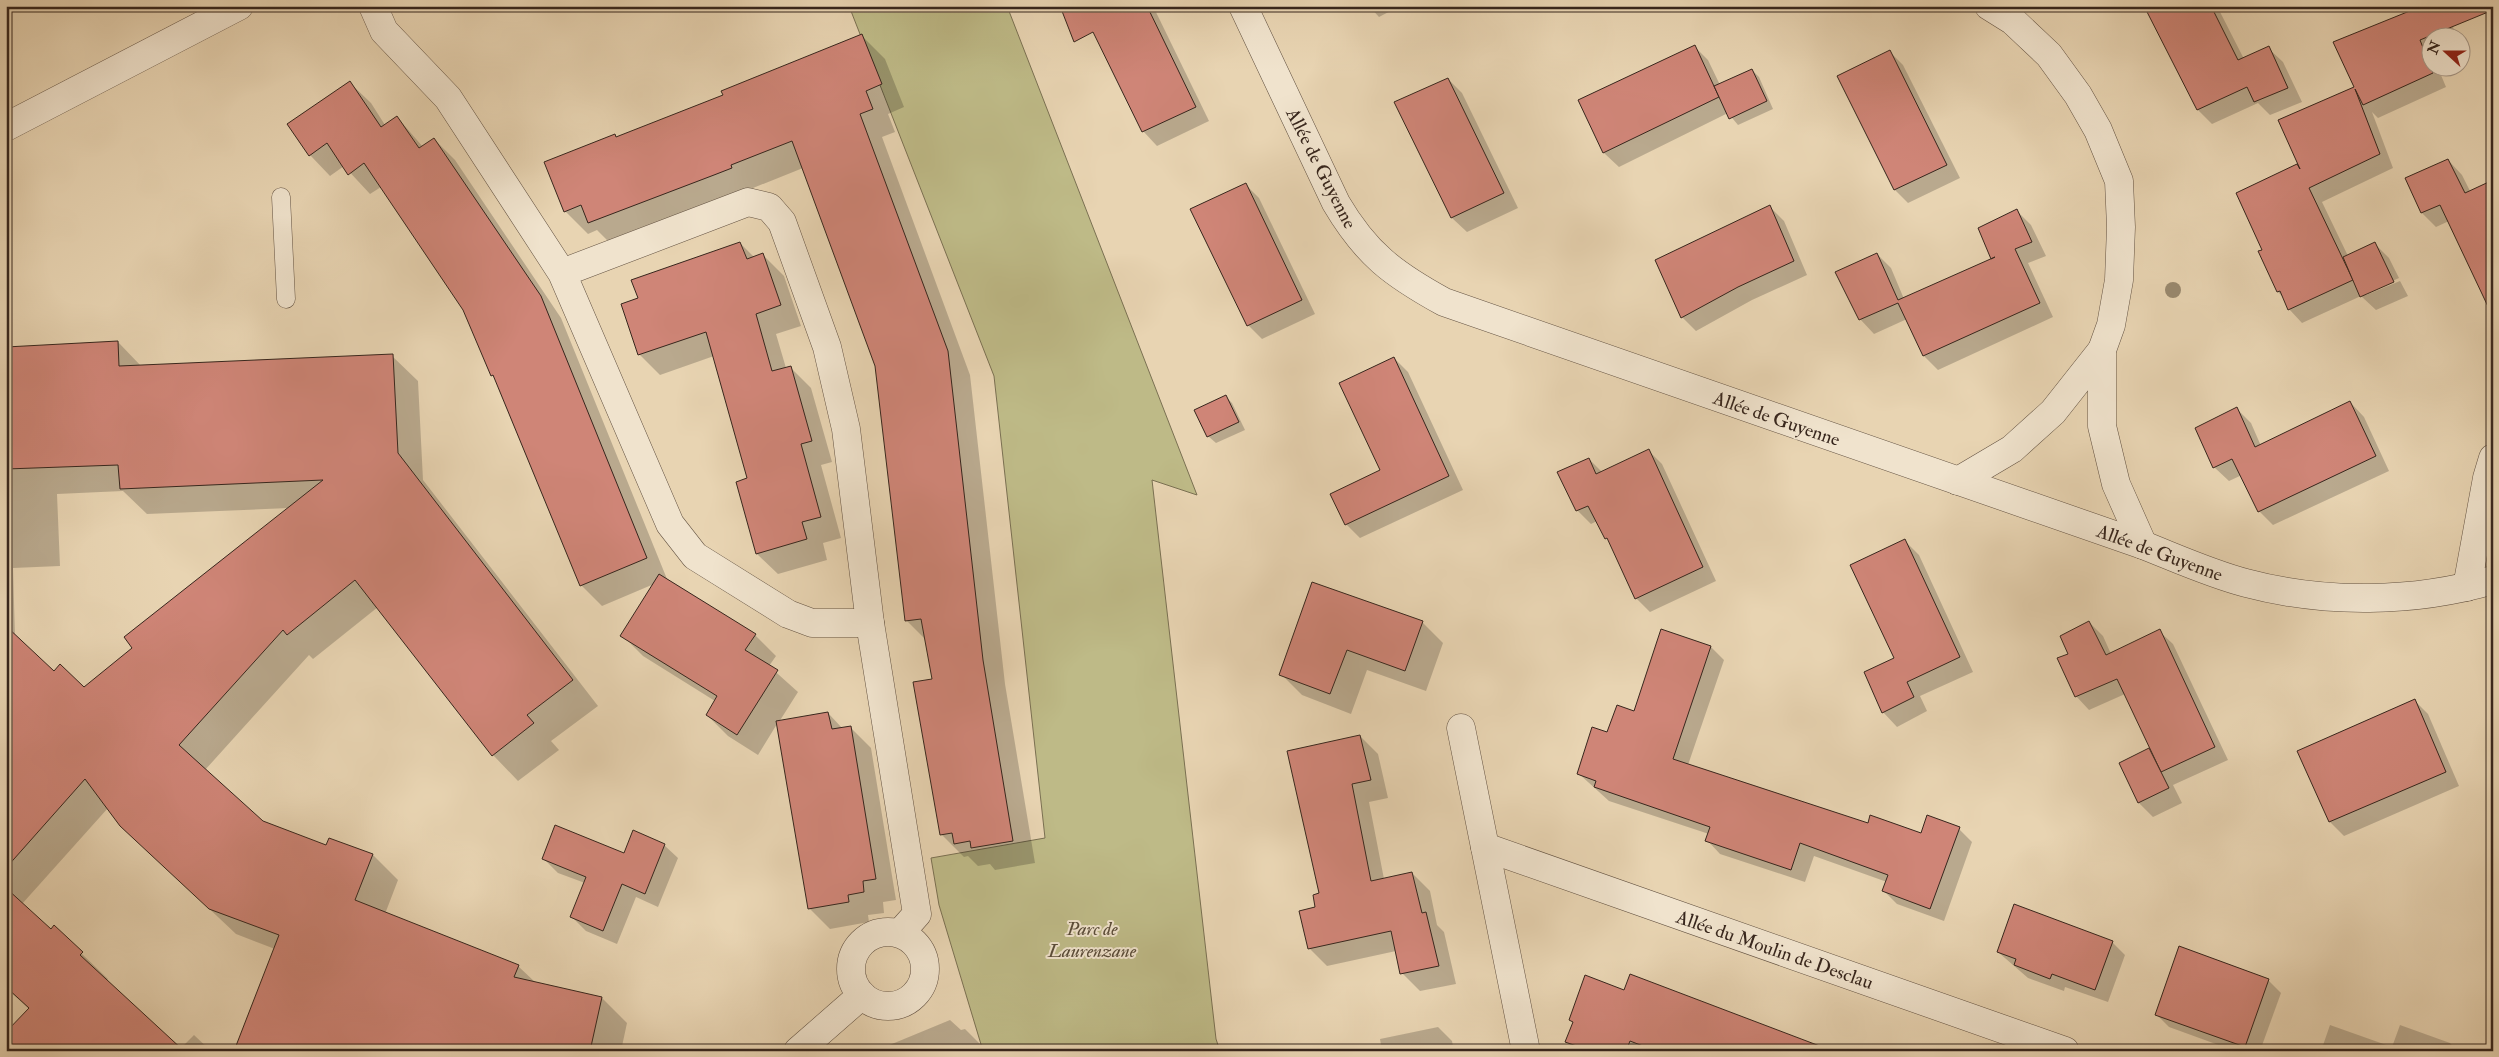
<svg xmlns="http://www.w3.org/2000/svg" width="2499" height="1057" font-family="'IM FELL Double Pica',serif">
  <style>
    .green { fill: #beba87; stroke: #7a7052 }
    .shadow { fill: #0003; fill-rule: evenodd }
    .building { fill: #cf8577; stroke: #37261d }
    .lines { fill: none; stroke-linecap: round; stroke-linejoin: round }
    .service-casing { stroke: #635242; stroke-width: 19 }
    .minor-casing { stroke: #635242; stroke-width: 29 }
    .tertiary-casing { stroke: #635242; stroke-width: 29 }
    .service { stroke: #f0e3cd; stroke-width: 18 }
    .minor { stroke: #f0e3cd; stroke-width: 28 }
    .tertiary { stroke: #f0e3cd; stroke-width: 28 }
    .tree { fill: #99896f }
    .labels { text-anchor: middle; stroke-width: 4; stroke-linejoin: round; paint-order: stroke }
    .street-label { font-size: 19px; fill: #37261d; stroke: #f0e3cd }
    .park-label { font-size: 19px; font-style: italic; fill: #594b38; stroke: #f0e3cd }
  </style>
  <rect width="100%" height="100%" fill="#e8d4b2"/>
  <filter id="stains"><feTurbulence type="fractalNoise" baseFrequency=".004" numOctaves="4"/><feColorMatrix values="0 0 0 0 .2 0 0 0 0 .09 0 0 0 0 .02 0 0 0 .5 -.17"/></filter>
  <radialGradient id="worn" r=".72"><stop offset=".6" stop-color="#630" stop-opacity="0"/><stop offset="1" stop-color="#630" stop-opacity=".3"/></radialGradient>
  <path class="green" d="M849 6H1007L1197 495 1152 480 1216 1039 1220 1051H983L939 905 931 858 1045 838 994 376Z"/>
  <g class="shadow">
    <path d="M1107 6H1153L1209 121 1157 146 1143 131Z"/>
    <path d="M1369 6H1400L1379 17Z"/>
    <path d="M2146 6H2217L2244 59 2268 48 2283 62 2302 102 2270 115 2258 103 2212 124 2198 110Z"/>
    <path d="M2449 16 2457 38H2432V68H2438L2446 87 2378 118 2372 112 2393 168 2322 202 2348 256 2375 244 2389 258 2399 278 2366 293V295L2400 281 2408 296 2376 310 2361 296 2302 323 2289 309 2284 298 2278 292 2263 250 2297 165 2301 169 2356 87Z"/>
    <path d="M862 36 885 59 904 107 888 114 895 132 882 137 970 375 1005 684 1035 863 995 870 990 864 978 866 968 856 964 857 941 834 933 680 926 640 906 620 876 365 803 168 753 188 754 190 612 245 597 230 588 234 565 211 614 135 617 138 725 95Z"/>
    <path d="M1694 46 1708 60 1720 85 1752 70 1759 77 1773 109 1738 125 1728 113 1619 167 1604 153 1580 100Z"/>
    <path d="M1890 52 1903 65 1960 178 1908 203 1895 190Z"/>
    <path d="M1448 79 1462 93 1518 208 1467 232 1452 218 1396 103Z"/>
    <path d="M350 83 371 103 385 125 397 117 423 147 434 139 455 160 561 318 667 579 755 635 776 656 769 666 798 692 779 722 828 713 843 729 850 727 871 748 896 900 883 902 884 913 868 915 869 922 830 929 809 908 777 724 758 755 728 736 707 715 715 701 643 656 622 635 654 584 602 606 581 585 497 380 492 375 464 309 381 187 370 194 344 166 330 176 310 155Z"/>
    <path d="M2448 160 2462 175 2470 191 2493 181V265L2480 271 2449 221 2436 227 2422 213 2407 179Z"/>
    <path d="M1246 185 1259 198 1315 314 1262 339 1248 325Z"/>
    <path d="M1770 207 1784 221 1807 275 1752 300 1696 331 1682 317Z"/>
    <path d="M2017 211 2031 225 2046 256 2028 263 2053 317 1938 370 1924 356 1907 319 1874 334 1860 319 1877 254 1891 268 1904 299 1993 259Z"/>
    <path d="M740 243 755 258 763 255 784 276 801 326 776 334 786 368 790 367 811 388 832 462 821 465 841 538 823 543 827 560 778 574 757 554 748 479 714 356 660 375 640 355 622 305 639 299Z"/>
    <path d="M118 342 142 367 392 356 418 381 423 480 598 706 551 741 559 750 518 781 493 755 378 607 313 659 309 655 205 770 263 823 327 847 373 855 398 880 385 914 518 966 536 983 602 998 627 1023 621 1051H235L275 949 236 934 148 851 108 808 22 904 51 931 54 927 108 979 106 981 180 1049 194 1035 211 1051H14L29 1009 6 988V348ZM123 491 147 514 289 508 134 648 84 688 54 673 15 637 13 568 60 566 57 494Z"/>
    <path d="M1394 358 1408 372 1463 490 1360 538 1346 524 1382 471Z"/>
    <path d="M1225 396 1232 403 1245 430 1216 443 1208 436Z"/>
    <path d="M2350 402 2364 417 2389 471 2273 525 2259 511 2242 475 2229 481 2214 467 2237 409 2251 423 2261 446Z"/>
    <path d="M1649 451 1662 464 1716 581 1650 612 1636 598 1611 544 1597 521 1591 524 1577 510 1589 459 1602 472Z"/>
    <path d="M1905 541 1919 555 1973 672 1920 696 1927 711 1897 727 1883 712 1896 658Z"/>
    <path d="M1313 583 1422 622 1443 643 1426 691 1367 670 1351 714 1302 695 1281 674Z"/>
    <path d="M2089 622 2103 636 2111 654 2159 631 2173 644 2228 760 2173 785 2182 803 2153 817 2139 803 2120 764 2149 750 2154 755 2125 694 2089 710 2076 696 2070 655Z"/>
    <path d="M1711 647 1724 660 1688 765 1868 825 1922 835 1959 829 1972 842 1944 921 1897 904 1883 890 1887 882 1814 856 1805 882 1720 854 1707 840 1709 834 1609 801 1578 773 1608 734Z"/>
    <path d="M2414 700 2428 714 2459 786 2344 836 2330 822 2299 751Z"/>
    <path d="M1360 736 1378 754 1388 798 1369 802 1384 879 1412 873 1430 891 1437 925 1444 932 1456 984 1420 991 1402 973 1396 951 1327 966 1309 948Z"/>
    <path d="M664 845 678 858 658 907 636 897 617 944 586 931 572 917 585 883 558 873 544 859 624 854Z"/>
    <path d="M2112 942 2125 955 2108 1002 2065 987 2064 991 2028 978 1998 952Z"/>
    <path d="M2268 980 2281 993 2260 1051H2235L2169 1027 2157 1015Z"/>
    <path d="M950 1020 961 1030 965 1029 987 1051H875Z"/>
    <path d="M1571 1020 1824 1051H1576L1567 1042 1574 1023Z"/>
    <path d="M2330 1025 2392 1047 2400 1025 2450 1043 2457 1051H2321Z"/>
    <path d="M1438 1027 1452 1041 1454 1051H1382L1380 1039Z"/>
  </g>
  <g class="building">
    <path d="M1060 6H1147L1196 107 1142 132 1093 32 1074 42Z"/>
    <path d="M2144 6H2211L2238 60 2269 46 2288 88 2254 102 2247 87 2197 110Z"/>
    <path d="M2422 6H2493V10L2420 40 2433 73 2363 105 2355 89 2380 154 2309 188 2353 280 2288 310 2280 291 2277 292 2258 251 2262 250 2236 193 2297 164 2300 169 2278 120 2354 87 2333 42Z"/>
    <path d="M862 34 882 84 866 91 873 109 860 114 948 351 983 660 1013 841 971 848 970 841 954 844 952 833 940 835 913 682 932 679 921 619 905 621 875 366 792 141 731 165 732 168 714 175 588 223 581 205 564 212 544 162 615 134 616 137 723 95 721 91Z"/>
    <path d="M1695 45 1719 97 1603 153 1578 100Z"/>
    <path d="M1890 50 1947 165 1894 190 1837 76Z"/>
    <path d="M1752 69 1767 101 1729 119 1714 86Z"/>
    <path d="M1448 78 1504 193 1451 218 1394 102Z"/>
    <path d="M350 81 381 127 397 116 419 148 434 138 541 296 647 558 580 586 493 375 491 376 463 310 364 163 348 175 327 143 309 156 287 124Z"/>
    <path d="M2448 159 2465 193 2493 180 2492 315 2440 205 2421 213 2405 178Z"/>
    <path d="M1246 183 1302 300 1247 326 1190 209Z"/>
    <path d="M1770 205 1794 261 1738 287 1681 318 1655 260Z"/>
    <path d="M2017 209 2032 242 2015 249 2040 303 1923 356 1898 303 1859 320 1835 272 1877 253 1898 300 1995 257 1991 259 1978 228Z"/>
    <path d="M740 242 747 259 763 253 781 305 756 314 772 371 791 366 812 441 801 444 821 517 802 522 807 539 756 554 736 482 747 478 706 332 638 355 621 304 638 298 631 280Z"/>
    <path d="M2375 242 2394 282 2360 297 2343 257Z"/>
    <path d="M118 341 119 366 393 354 398 453 573 680 527 715 534 723 492 756 355 580 287 635 283 630 179 745 263 821 326 845 329 838 373 854 355 900 519 965 514 977 602 997 590 1051H234L279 935 209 909 120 826 85 779 6 868V626L54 671 60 664 84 687 132 648 124 637 323 480 120 489 118 465 6 469V347Z"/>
    <path d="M1394 357 1449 476 1345 525 1330 494 1380 470 1339 383Z"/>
    <path d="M1226 395 1239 422 1207 437 1194 410Z"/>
    <path d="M2350 401 2376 456 2258 512 2232 459 2213 468 2195 428 2237 407 2255 447Z"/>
    <path d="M1649 449 1703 567 1635 599 1607 538 1605 539 1588 506 1576 511 1557 472 1589 458 1596 474Z"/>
    <path d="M1905 539 1960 657 1907 682 1914 697 1882 713 1864 672 1894 658 1850 565Z"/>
    <path d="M659 574 756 634 745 650 778 670 737 735 706 715 717 696 620 636Z"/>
    <path d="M1312 582 1423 621 1405 671 1347 650 1330 694 1279 675Z"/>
    <path d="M2089 621 2106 655 2160 629 2215 747 2161 772 2117 679 2075 697 2057 658 2068 654 2060 636Z"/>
    <path d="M1661 629 1711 646 1673 759 1868 823 1870 815 1921 833 1927 815 1960 827 1930 909 1882 891 1888 875 1800 843 1791 870 1705 841 1710 827 1594 787 1596 781 1577 774 1592 727 1607 732 1617 705 1634 711Z"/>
    <path d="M2415 699 2446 772 2329 822 2297 751Z"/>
    <path d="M828 712 832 729 851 726 876 879 863 881 864 892 848 895 849 902 808 909 776 721Z"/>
    <path d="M1360 735 1371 780 1352 784 1371 881 1412 872 1422 913 1426 912 1439 966 1400 974 1391 931 1308 949 1299 911 1315 907 1313 895 1319 893 1287 751Z"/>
    <path d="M2149 748 2169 788 2138 803 2119 763Z"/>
    <path d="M555 825 624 853 633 830 665 844 645 894 622 884 603 931 570 917 586 877 542 859Z"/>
    <path d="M6 888 51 929 54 925 83 952 80 955 184 1051H6V1032L29 1008 6 987Z"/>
    <path d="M2014 904 2113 941 2095 990 2052 974 2050 979 2014 965 2016 959 1997 952Z"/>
    <path d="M2179 946 2269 979 2245 1047 2155 1015Z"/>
    <path d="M1630 974 1825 1048V1051H1656L1630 1041 1626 1051H1591L1565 1042 1573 1022 1569 1020 1585 975 1624 990Z"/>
  </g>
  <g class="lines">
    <g class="service-casing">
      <path id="service" d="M281 197 286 299"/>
    </g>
    <g class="minor-casing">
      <g id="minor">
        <path d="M373 6 384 31 448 98 562 273 670 524 695 556 788 614 812 623H870L846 429 827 347 782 222 769 207 748 202 562 273"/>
        <path d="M1243 6 1336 203C1366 254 1393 274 1444 302L2143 545C2176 558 2211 574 2246 583 2325 604 2414 603 2493 580"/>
        <path d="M1989 6 2013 21 2049 55 2078 95 2098 130 2119 181 2121 227 2119 280 2111 325 2102 350V426L2116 484 2143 545"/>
        <path d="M1958 481 2012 449 2053 412 2102 350"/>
        <path d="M2467 587 2487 478 2493 458"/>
        <path d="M870 623 917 914 900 933"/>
        <path d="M1461 728 1526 1051"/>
        <path d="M1485 847 2065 1051"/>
        <circle cx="888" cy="969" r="37"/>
        <path d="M798 1051 862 995"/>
      </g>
    </g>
    <g class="tertiary-casing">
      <path id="tertiary" d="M6 127 239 6"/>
    </g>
    <use href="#service" class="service"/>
    <use href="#minor" class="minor"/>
    <use href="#tertiary" class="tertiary"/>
  </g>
  <circle class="tree" cx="2173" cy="290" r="8"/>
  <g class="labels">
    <g class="street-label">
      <text transform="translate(1322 168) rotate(63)" y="7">Allée de Guyenne</text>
      <text transform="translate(1777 418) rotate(19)" y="7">Allée de Guyenne</text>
      <text transform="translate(2160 552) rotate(20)" y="7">Allée de Guyenne</text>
      <text transform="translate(1775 949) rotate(19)" y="7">Allée du Moulin de Desclau</text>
    </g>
    <g class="park-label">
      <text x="1092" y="935">Parc de<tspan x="1092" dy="22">Laurenzane</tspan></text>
    </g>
  </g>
  <rect width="2499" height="1057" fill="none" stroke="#e8d4b2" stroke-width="25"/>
  <rect x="8" y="8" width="2484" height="1042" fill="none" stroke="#37261d" stroke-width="2.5"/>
  <rect x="12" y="12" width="2474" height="1032" fill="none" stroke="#37261d"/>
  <g transform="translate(2446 52) rotate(291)"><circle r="24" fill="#f0e3cd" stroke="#a69787"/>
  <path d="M0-4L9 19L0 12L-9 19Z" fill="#8f2418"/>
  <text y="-8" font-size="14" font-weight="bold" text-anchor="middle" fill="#37261d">N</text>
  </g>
  <rect width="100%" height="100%" filter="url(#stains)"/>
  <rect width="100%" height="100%" fill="url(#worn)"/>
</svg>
